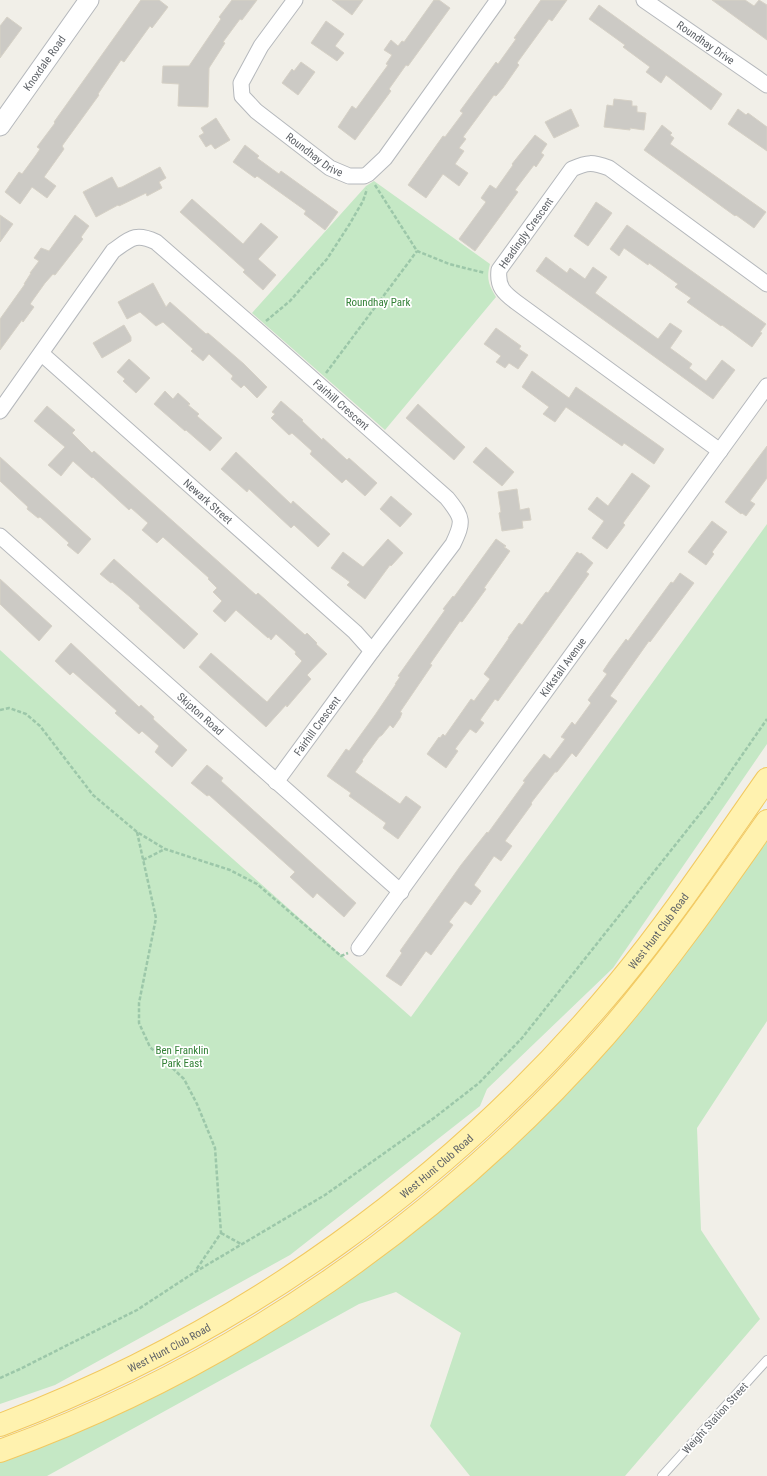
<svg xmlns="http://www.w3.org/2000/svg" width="767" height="1476" font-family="'Roboto Condensed',sans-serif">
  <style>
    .green { fill: #c5e8c5 }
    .building { fill: #cccac5; stroke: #d6d1c6 }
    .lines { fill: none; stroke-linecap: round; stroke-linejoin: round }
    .service-casing { stroke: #b5b8bc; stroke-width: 10 }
    .minor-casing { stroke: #b5b8bc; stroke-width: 17 }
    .tertiary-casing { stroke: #b5b8bc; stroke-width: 21 }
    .primary-casing { stroke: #f2c960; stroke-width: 24 }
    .path { stroke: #9cc7a9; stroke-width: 2.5; stroke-dasharray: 4 2; stroke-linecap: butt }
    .service { stroke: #fff; stroke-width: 8 }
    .minor { stroke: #fff; stroke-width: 15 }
    .tertiary { stroke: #fff; stroke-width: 19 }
    .primary { stroke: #fff2af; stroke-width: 22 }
    .labels { text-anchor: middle; stroke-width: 3.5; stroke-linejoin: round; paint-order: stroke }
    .street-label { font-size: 11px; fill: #5f6368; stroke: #fff }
    .park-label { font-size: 11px; fill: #348238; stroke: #fff }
  </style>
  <rect width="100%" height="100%" fill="#f1efe8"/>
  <g class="green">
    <path d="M374 181 490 264C486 279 489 285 496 297L385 430 252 313 366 186Z"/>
    <path d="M767 524V744L613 968 487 1089 480 1106 290 1255 55 1385 0 1404V650L92 734 411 1017Z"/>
    <path d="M767 841V1021L697 1128 701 1230 760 1319 625 1476H470L430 1426 461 1333 396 1292 359 1304 47 1476H0V1461L274 1329 394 1247 546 1113 635 1019Z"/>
  </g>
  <g class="building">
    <path d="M141 0H159L168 7 152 28 150 26 124 62 121 60 98 94 99 95 62 146 64 149 44 177 56 186 47 198 32 187 20 204 5 192 19 172 22 174 36 155 40 149 37 147 55 123 54 122Z"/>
    <path d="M232 0H257L242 20 240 19 223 42 225 43 209 68 208 107 178 106 179 84 162 83 163 66H189L221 19 219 17Z"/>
    <path d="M332 0H363L352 15Z"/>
    <path d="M434 0H439L450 8 408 66 406 65 389 89 391 91 355 140 338 127 352 106 356 109 388 65 386 64 392 55 384 50 391 40 398 46 402 41 404 42Z"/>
    <path d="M541 0H567L552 21 549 19 517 63 519 65 503 88 496 96 494 95 463 137 466 139 459 148 464 151 455 164 468 173 459 186 443 174 426 198 408 185 443 136 445 137 463 113 460 111 496 62 498 64 516 39 514 38Z"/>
    <path d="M712 0H745L754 6 759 0 767 5V40Z"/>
    <path d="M599 5 722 94 711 110 666 75 661 83 646 72 650 67 623 47 625 45 589 19Z"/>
    <path d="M7 17 22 28 0 58V26Z"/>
    <path d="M326 21 344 34 335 46 344 53 337 61 311 43Z"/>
    <path d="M301 62 315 72 298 95 282 83 292 69 294 71Z"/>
    <path d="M614 99 632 101V106H637V112L646 113 644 130 630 128V130L604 127 607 105 613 106Z"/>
    <path d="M571 109 579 126 554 138 545 122Z"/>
    <path d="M738 109 746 115 748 113 767 127V151L728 124Z"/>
    <path d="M216 118 230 140 215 149 211 144 206 147 199 136 204 133 201 128Z"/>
    <path d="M662 125 672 133 670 135 674 138 670 144 766 212 754 228 736 215 735 216 644 150Z"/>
    <path d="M535 135 547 144 541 153 544 155 536 167 534 165 515 190 518 192 475 251 459 239 486 202 481 198 490 185 496 189 513 165 512 164Z"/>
    <path d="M245 145 259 156 257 158 279 174 281 171 338 212 325 230 304 214 306 211 257 176 255 178 233 162Z"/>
    <path d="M160 167 166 178 159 182 162 188 147 196 146 193 119 206 118 205 96 217 83 192 112 177 118 188 122 187Z"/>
    <path d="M192 199 243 244 261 223 278 237 258 259 276 275 263 290 243 272 245 270 180 212Z"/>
    <path d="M596 202 612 213 588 246 574 236Z"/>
    <path d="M0 215 13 224 0 242Z"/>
    <path d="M75 215 89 226 81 237 83 239 55 275 53 274 45 283 30 304 34 307 23 322 22 320 0 350V319L25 284H24L31 273H30L39 261 34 258 41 248 49 251Z"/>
    <path d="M627 225 766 324 760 332 762 333 752 347 722 325 721 326 687 302 691 298 675 287 678 284 649 263 648 265 624 248 619 256 610 249Z"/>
    <path d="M546 257 567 273 570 268 585 279 593 267 607 277 595 293 658 339 670 323 682 331 670 348 692 364 689 368 706 381 722 360 735 370 713 399 536 271Z"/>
    <path d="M153 283 166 307 170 302 206 334 208 333 244 364 267 387 257 398 244 385 241 388 231 379 233 376 209 354 203 361 191 351 193 349 163 322 156 326 140 312 127 319 118 302Z"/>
    <path d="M124 325 131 337V341L102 358 93 343Z"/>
    <path d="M496 328 521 346 519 349 528 355 518 369 509 363 505 368 496 362 501 356 484 344Z"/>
    <path d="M129 359 150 378 136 393 123 381 125 379 117 372Z"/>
    <path d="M532 371 569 398 576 387 664 449 654 464 624 443 622 446 566 407 555 422 543 414 549 407 522 387Z"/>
    <path d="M165 391 173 399 178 393 190 404 188 405 199 414 197 416 222 438 210 451 186 430 185 431 154 404Z"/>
    <path d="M281 401 303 420 302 421 322 440 323 438 347 460 349 458 377 483 365 496 346 479 342 483 310 454 312 451 292 433 289 435 271 418 275 414 272 412Z"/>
    <path d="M418 404 465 447 454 460 406 418Z"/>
    <path d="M47 406 75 430 72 433 92 453 94 451 256 595 258 593 305 635 307 633 317 643 316 644 327 654 307 675 311 679 287 707 286 705 266 727 199 667 211 653 267 702 302 661 295 654 296 652 276 634 271 640 269 637 268 638 236 610 225 622 213 611 222 601 213 592 217 588 208 579 209 578 163 537 157 543 142 530 148 523 131 508 129 510 93 477 92 478 73 461 61 476 48 465 65 447 34 421Z"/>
    <path d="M767 446V478L750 501 755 504 746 516 742 513 741 514 725 502Z"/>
    <path d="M486 447 514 472 502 486 473 462Z"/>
    <path d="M236 452 291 504 293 501 330 534 318 547 294 525 291 528 249 489 247 492 221 469Z"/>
    <path d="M0 457 91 539 78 554 67 545 69 543 58 533 40 517 38 518 27 509 28 507 0 481Z"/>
    <path d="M632 473 650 486 623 523 625 525 607 549 592 538 604 521 588 509 597 497 608 506Z"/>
    <path d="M517 489 520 510 529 508 531 520 522 521 523 528 502 531 499 513 501 512 498 492Z"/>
    <path d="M391 496 412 514 400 527 380 509Z"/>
    <path d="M712 521 727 532 712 552 714 554 706 565 688 552Z"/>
    <path d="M388 539 403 553 391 566 390 565 365 599 347 585 350 582 331 568 343 552 363 567Z"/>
    <path d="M496 539 506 546 504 547 510 551 484 588 486 589 462 622 460 621 430 664 432 665 400 712 402 713 400 718 393 728 390 725 382 735 379 737 362 760 363 761 355 772 400 804 406 796 421 807 398 839 383 828 386 823 349 796 351 793 327 776 346 749 349 751 375 715 396 684H395L400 677 398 676 445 610 443 609 453 596 454 597Z"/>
    <path d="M577 552 580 554 581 553 593 563 586 572 589 574 498 701 495 699 480 720 484 723 476 733 470 729 455 749 458 751 446 768 427 754 439 737 440 738 443 734 445 736 471 699 474 701 490 679 484 674 509 638H508L519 623 522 625 539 601 546 592 548 593Z"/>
    <path d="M114 559 198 634 184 649 139 608 140 606 130 597 112 582 111 583 100 574Z"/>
    <path d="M680 573 694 583 650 642 649 641 610 696 617 701 576 757 572 753 557 772H555L531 803 532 804 505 841 512 846 501 861 494 856 474 885 481 891 471 905 465 901 449 922 453 925 431 955 426 951 401 986 386 976 402 953 400 951 461 865 487 832 488 833 525 782 523 781 544 754 550 759 565 739 561 737 572 722 575 725 591 703 588 700 607 674 603 671 609 662 626 639 628 641 671 582 673 583Z"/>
    <path d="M0 579 52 626 39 641 0 604Z"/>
    <path d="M71 643 139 707 141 705 154 717 153 719 187 750 172 767 155 752 159 746 142 731 139 734 115 713 117 711 73 672 70 675 55 661Z"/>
    <path d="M207 765 223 778 221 781 356 903 344 917 317 893 313 898 290 877 295 872 209 795 207 796 191 783Z"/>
  </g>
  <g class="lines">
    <g class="service-casing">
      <path id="service" d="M662 1476 767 1360"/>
    </g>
    <g class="minor-casing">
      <g id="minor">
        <path id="s1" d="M295 0 261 46 241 83 242 96 256 111 330 168 349 176H364L368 174 385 158 498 0"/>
        <path id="s2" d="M644 0 767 85"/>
        <path id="s3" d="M42 354 355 632 372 651"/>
        <path id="s4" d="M0 411 113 251C130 239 135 232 156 242L256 329 447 498C463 518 464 521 453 544L372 651 276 782"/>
        <path id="s5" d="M720 451 516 302C504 293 497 287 499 270L572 169C588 162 592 162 609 168L767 284"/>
        <path id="s6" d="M0 536 401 892"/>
        <path id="s7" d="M359 948 767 386"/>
      </g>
    </g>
    <g class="tertiary-casing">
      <g id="tertiary">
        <path id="s8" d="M0 126 89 0"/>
      </g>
    </g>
    <g class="primary-casing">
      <g id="primary">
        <path id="s9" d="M0 1425C241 1334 455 1180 619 982 672 918 719 847 767 779"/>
        <path d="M0 1451C232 1367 442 1221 605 1036 664 968 715 895 767 821"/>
      </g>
    </g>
    <g class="path">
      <path d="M375 185 417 251 449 264 485 273"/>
      <path d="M266 321 290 301 327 259 349 225 363 201 367 189"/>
      <path d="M326 373 417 251"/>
      <path d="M0 710 9 708 26 714 40 726 93 795 137 832 165 849 230 870 257 884 341 956 348 953"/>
      <path d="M137 832 156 918 139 1003V1023L150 1047 184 1079 197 1104 215 1148 221 1233 196 1270"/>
      <path d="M143 860 165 849"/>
      <path d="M221 1233 241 1244"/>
      <path d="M0 1378 20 1369 137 1310 195 1272 325 1195 434 1118 479 1083 522 1038 711 800 767 719"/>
    </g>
    <use href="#service" class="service"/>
    <use href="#minor" class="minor"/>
    <use href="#tertiary" class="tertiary"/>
    <use href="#primary" class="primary"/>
  </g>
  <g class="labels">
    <g class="street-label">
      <text dy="4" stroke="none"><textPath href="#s2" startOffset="75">Roundhay Drive</textPath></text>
      <text dy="4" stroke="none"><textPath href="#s8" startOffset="77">Knoxdale Road</textPath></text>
      <text dy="4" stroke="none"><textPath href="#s1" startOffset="206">Roundhay Drive</textPath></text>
      <text dy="4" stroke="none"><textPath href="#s5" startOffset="337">Headingly Crescent</textPath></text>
      <text dy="4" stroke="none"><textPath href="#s4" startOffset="490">Fairhill Crescent</textPath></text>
      <text dy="4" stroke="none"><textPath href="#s3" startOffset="222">Newark Street</textPath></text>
      <text dy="4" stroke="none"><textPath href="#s7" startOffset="347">Kirkstall Avenue</textPath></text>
      <text dy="4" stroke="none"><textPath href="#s6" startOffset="268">Skipton Road</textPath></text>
      <text transform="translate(317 726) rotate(-54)" y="4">Fairhill Crescent</text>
      <text dy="4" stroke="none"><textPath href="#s9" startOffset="834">West Hunt Club Road</textPath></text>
      <text dy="4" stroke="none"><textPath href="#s9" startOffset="510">West Hunt Club Road</textPath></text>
      <text dy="4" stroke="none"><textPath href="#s9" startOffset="186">West Hunt Club Road</textPath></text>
      <text transform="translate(715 1418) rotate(-48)" y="4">Weight Station Street</text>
    </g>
    <g class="park-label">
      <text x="378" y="306">Roundhay Park</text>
      <text x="182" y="1054">Ben Franklin<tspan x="182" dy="13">Park East</tspan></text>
    </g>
  </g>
</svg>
